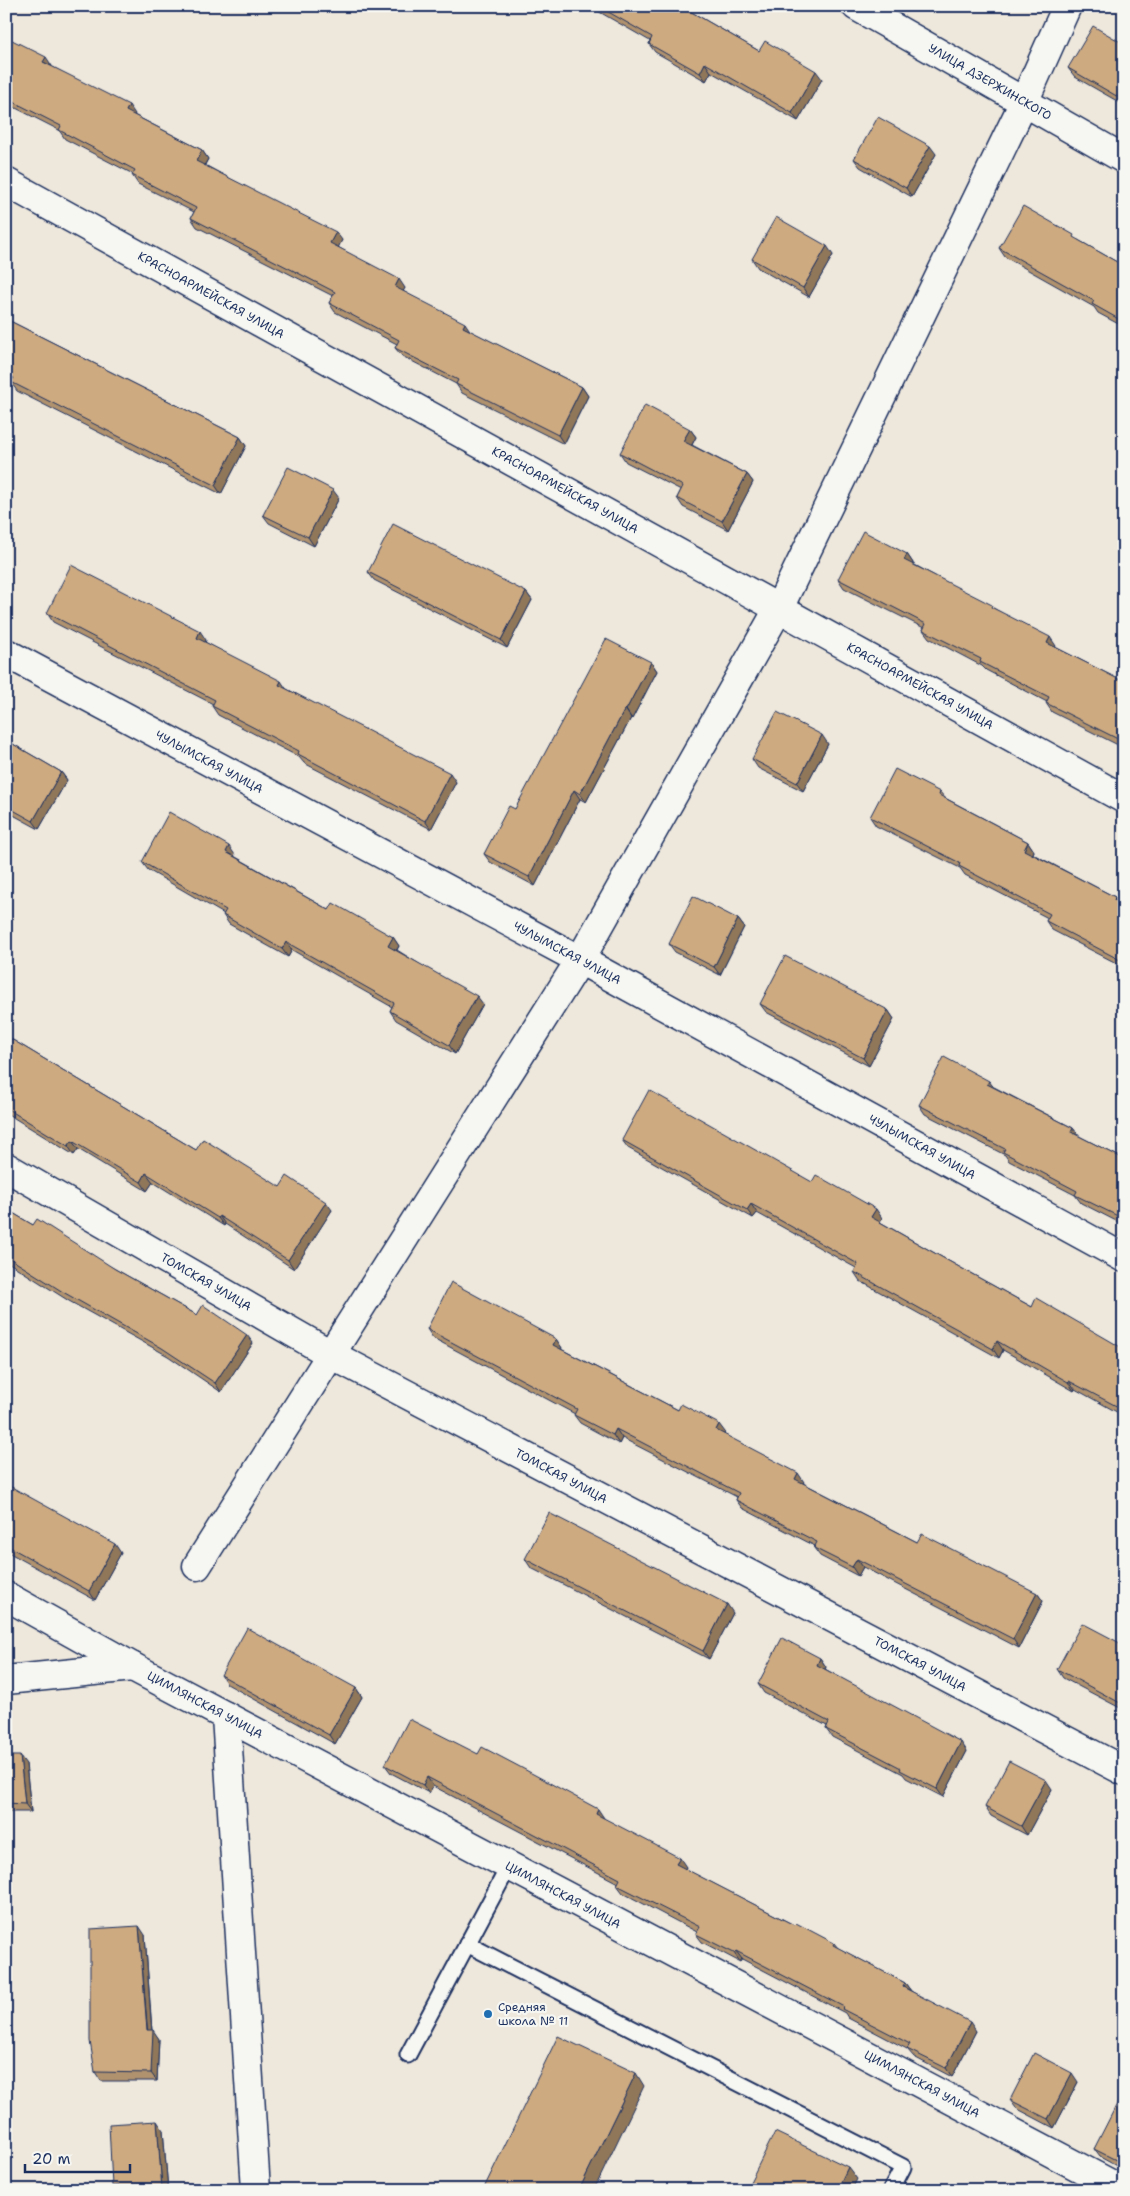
<svg xmlns="http://www.w3.org/2000/svg" width="1130" height="2196" font-family="'Shantell Sans',sans-serif">
  <style>
    .lines { fill: none; stroke-linecap: round; stroke-linejoin: round }
    .service-casing { stroke: #1b2f5e; stroke-width: 19 }
    .minor-casing { stroke: #1b2f5e; stroke-width: 31 }
    .service { stroke: #f6f6f2; stroke-width: 15 }
    .minor { stroke: #f6f6f2; stroke-width: 28 }
    .wall { fill: #b1926e; stroke: #1b2f5e }
    .shaded-wall { fill: #90775a; stroke: #1b2f5e }
    .building { fill: #ceaa80; stroke: #1b2f5e }
    .poi-dot { fill: #1f6fb2; stroke: #f6f6f2; stroke-width: 2 }
    .labels { text-anchor: middle; stroke-width: 4.5; stroke-linejoin: round; paint-order: stroke }
    .street-label { font-size: 12px; fill: #1b2f5e; stroke: #f6f6f2 }
    .poi-label { font-size: 12px; fill: #1b2f5e; stroke: #f6f6f2; text-anchor: start }
  </style>
  <rect width="100%" height="100%" fill="#eee7db"/>
  <filter id="ink" filterUnits="userSpaceOnUse"><feTurbulence type="fractalNoise" baseFrequency=".02" numOctaves="2"/><feDisplacementMap in="SourceGraphic" scale="10" xChannelSelector="R" yChannelSelector="G"/><feConvolveMatrix kernelMatrix="1 2 1 2 8 2 1 2 1" color-interpolation-filters="sRGB"/></filter>
  <g filter="url(#ink)">
    <g class="lines">
      <g class="service-casing">
        <g id="service">
          <path d="M467 1944 903 2167 891 2190"/>
          <path d="M408 2055 509 1866"/>
        </g>
      </g>
      <g class="minor-casing">
        <g id="minor">
          <path d="M856 6 1124 159"/>
          <path d="M6 182 1124 799"/>
          <path d="M6 653 580 960 1124 1258"/>
          <path d="M6 1167 332 1355 1124 1771"/>
          <path d="M197 1566 580 960 779 608 1024 102 1067 6"/>
          <path d="M6 1596 133 1667 1122 2190"/>
          <path d="M6 1680 133 1667"/>
          <path d="M226 1716 256 2190"/>
        </g>
      </g>
      <use href="#service" class="service"/>
      <use href="#minor" class="minor"/>
    </g>
    <g class="wall">
      <path d="M589 6H681L759 51 822 79 798 121 711 72 706 81 655 52 649 44 650 41Z"/>
      <path d="M954 6H964L961 11Z"/>
      <path d="M6 37 51 66 135 114 134 115 202 150 208 159 205 165 342 240 338 247 405 288 403 291 470 331 582 387 588 396 564 444 462 393 456 384 402 356 395 348 397 344 335 312 329 303 333 296 197 227 191 218 194 212 138 184 132 175 133 174 65 139 59 130 6 103Z"/>
      <path d="M1124 44V105L1075 77 1068 68Z"/>
      <path d="M936 154 912 197 860 167 854 159Z"/>
      <path d="M1078 240 1124 266V327L1098 313 1094 307 1005 257 999 248Z"/>
      <path d="M833 255 809 297 758 268 752 259Z"/>
      <path d="M6 319 240 437 246 446 221 494 17 391 11 382 6 379Z"/>
      <path d="M690 429 696 437 692 445 747 474 753 482 728 530 683 507 677 498 681 490 626 462 620 453Z"/>
      <path d="M339 498 314 546 269 523 263 515Z"/>
      <path d="M907 554 913 563V564L995 609 1056 646 1055 647 1124 682V748L1052 712 1046 703 1047 702 986 670 982 666 929 638 923 630 924 628 844 588 838 579Z"/>
      <path d="M368 572 526 592 532 600 507 648 374 580Z"/>
      <path d="M47 613 206 640 205 642 285 688 456 782 431 829 304 763 299 757 218 715 212 706 213 704 53 622Z"/>
      <path d="M651 662 657 671 632 719 631 718 586 802 580 799 535 886 490 862 484 854 515 809Z"/>
      <path d="M6 740 61 772 67 780 39 829 6 811Z"/>
      <path d="M828 744 803 791 758 768 752 759Z"/>
      <path d="M940 792 945 798 1028 842 1034 851 1033 854 1115 897 1120 903 1124 905V967L1052 930 1046 921 1048 918 965 875 960 868 876 826 870 817Z"/>
      <path d="M235 855 234 856 329 910 393 937 399 946 397 950 483 1004 455 1054 396 1020 390 1011 392 1007 292 950 288 957 229 924 223 915 224 914 148 870 142 862Z"/>
      <path d="M738 919 744 927 720 975 675 952 669 944Z"/>
      <path d="M760 1004 888 1010 894 1019 869 1066 766 1012Z"/>
      <path d="M6 1036 196 1150 332 1210 294 1269 225 1224 224 1226 153 1182 147 1191 78 1149 74 1155 6 1113Z"/>
      <path d="M994 1087 1073 1128 1079 1136 1124 1159V1225L1081 1203 1075 1195 1009 1161 1005 1155 925 1114 919 1105Z"/>
      <path d="M622 1140 812 1182 882 1218 880 1222 961 1268 1032 1307 1124 1349V1416L1075 1389 1074 1391 1003 1350 999 1358 860 1281 854 1272 856 1268 757 1213 753 1218 628 1148Z"/>
      <path d="M6 1209 33 1225 115 1269 197 1315 253 1343 221 1392 168 1356 69 1301 6 1261Z"/>
      <path d="M427 1329 556 1339 562 1348 561 1349 678 1410 725 1432 724 1435 804 1482 803 1483 917 1542 1037 1593 1043 1601 1019 1648 863 1567 858 1576 820 1556 814 1548 815 1546 742 1508 736 1500 737 1497 622 1438 619 1444 580 1423 574 1415 575 1414 433 1338Z"/>
      <path d="M6 1484 121 1553 95 1600 6 1551Z"/>
      <path d="M525 1559 733 1613 709 1659 531 1568Z"/>
      <path d="M1120 1643 1124 1647V1710L1063 1678 1057 1669Z"/>
      <path d="M820 1658 826 1667 825 1669 967 1751 943 1797 906 1778 903 1774 832 1737 826 1729 827 1726 764 1693 758 1684Z"/>
      <path d="M221 1675 356 1688 362 1697 335 1744 227 1684Z"/>
      <path d="M478 1754 604 1818V1819L686 1867 685 1869 794 1925 834 1943 838 1948 905 1983 911 1991 976 2031 952 2077 914 2057 907 2049 848 2018 845 2013 742 1959 740 1962 702 1942 696 1934 697 1932 623 1893 617 1885 618 1883 433 1786 429 1793 391 1773 385 1765Z"/>
      <path d="M6 1756 26 1764 31 1812H6Z"/>
      <path d="M1052 1789 1027 1835 991 1816 985 1807Z"/>
      <path d="M145 1935 152 2030 159 2039 157 2081H101L95 2072Z"/>
      <path d="M1078 2082 1054 2128 1016 2108 1010 2100Z"/>
      <path d="M1124 2105V2170L1100 2157 1094 2149Z"/>
      <path d="M163 2130 168 2190H115L112 2186Z"/>
    </g>
    <g class="shaded-wall">
      <path d="M958 6H964L961 11Z"/>
      <path d="M46 57 52 66 43 62Z"/>
      <path d="M705 63 711 72 706 81 700 73Z"/>
      <path d="M816 71 822 79 798 121 792 113Z"/>
      <path d="M1124 90V103L1120 98Z"/>
      <path d="M129 105 135 114 132 120 126 111Z"/>
      <path d="M930 146 936 154 912 197 906 188Z"/>
      <path d="M202 150 208 159 202 169 196 161Z"/>
      <path d="M336 232 342 240 336 252 330 243Z"/>
      <path d="M827 246 833 255 809 297 803 288Z"/>
      <path d="M399 279 405 288 401 295 395 287Z"/>
      <path d="M465 323 471 332 463 327Z"/>
      <path d="M582 387 588 396 564 444 558 435Z"/>
      <path d="M690 429 696 437 689 450 683 441Z"/>
      <path d="M240 437 246 446 221 494 215 485Z"/>
      <path d="M747 474 753 482 728 530 722 521Z"/>
      <path d="M333 490 339 498 314 546 308 537Z"/>
      <path d="M907 554 913 563 910 569 904 560Z"/>
      <path d="M526 592 532 600 507 648 501 640Z"/>
      <path d="M200 631 206 640 203 646 197 638Z"/>
      <path d="M1050 637 1056 646 1053 651 1047 643Z"/>
      <path d="M651 662 657 671 632 719 626 710Z"/>
      <path d="M281 681 287 690 279 685Z"/>
      <path d="M625 709 631 718 586 802 580 794Z"/>
      <path d="M822 735 828 744 803 791 797 783Z"/>
      <path d="M61 772 67 780 39 829 33 821Z"/>
      <path d="M450 773 456 782 431 829 425 821Z"/>
      <path d="M574 790 580 799 535 886 529 877Z"/>
      <path d="M1028 842 1034 851 1031 858 1024 850Z"/>
      <path d="M229 846 235 855 232 860 226 852Z"/>
      <path d="M1115 897 1121 905 1114 900Z"/>
      <path d="M738 919 744 927 720 975 714 967Z"/>
      <path d="M393 937 399 946 394 954 388 946Z"/>
      <path d="M286 942 292 950 288 957 282 949Z"/>
      <path d="M477 996 483 1004 455 1054 449 1045Z"/>
      <path d="M888 1010 894 1019 869 1066 863 1058Z"/>
      <path d="M989 1081 995 1089 987 1084Z"/>
      <path d="M1073 1128 1079 1136 1071 1132Z"/>
      <path d="M72 1141 78 1149 74 1155 68 1146Z"/>
      <path d="M146 1173 153 1182 147 1191 141 1182Z"/>
      <path d="M326 1202 332 1210 294 1269 288 1260Z"/>
      <path d="M751 1204 757 1213 753 1218 747 1210Z"/>
      <path d="M876 1209 882 1218 877 1225 871 1217Z"/>
      <path d="M219 1216 225 1224 224 1226 218 1218Z"/>
      <path d="M247 1335 253 1343 221 1392 215 1383Z"/>
      <path d="M556 1339 562 1348 559 1354 553 1345Z"/>
      <path d="M997 1341 1003 1350 999 1358 993 1349Z"/>
      <path d="M1069 1381 1075 1389 1074 1391 1068 1382Z"/>
      <path d="M719 1424 725 1432 722 1439 716 1430Z"/>
      <path d="M616 1429 622 1438 619 1444 613 1435Z"/>
      <path d="M798 1473 804 1482 801 1487 795 1479Z"/>
      <path d="M115 1544 121 1553 95 1600 89 1591Z"/>
      <path d="M857 1559 863 1567 858 1576 852 1567Z"/>
      <path d="M1037 1593 1043 1601 1019 1648 1013 1639Z"/>
      <path d="M727 1604 733 1613 709 1659 703 1651Z"/>
      <path d="M820 1658 826 1667 823 1673 817 1665Z"/>
      <path d="M356 1688 362 1697 335 1744 329 1735Z"/>
      <path d="M961 1742 967 1751 943 1797 937 1789Z"/>
      <path d="M20 1756 26 1764 31 1812 25 1804Z"/>
      <path d="M427 1777 433 1786 429 1793 423 1785Z"/>
      <path d="M1046 1780 1052 1789 1027 1835 1021 1826Z"/>
      <path d="M598 1809 604 1818 602 1823 596 1814Z"/>
      <path d="M680 1858 686 1867 682 1873 676 1864Z"/>
      <path d="M139 1926 145 1935 152 2033 153 2030 159 2039 157 2081 151 2073Z"/>
      <path d="M736 1951 742 1959 740 1962 734 1953Z"/>
      <path d="M905 1983 911 1991 903 1987Z"/>
      <path d="M970 2022 976 2031 952 2077 946 2068Z"/>
      <path d="M636 2073 644 2086 594 2190H579Z"/>
      <path d="M1072 2073 1078 2082 1054 2128 1048 2119Z"/>
      <path d="M157 2121 163 2130 168 2190H162Z"/>
      <path d="M848 2167 857 2179 852 2190H837Z"/>
    </g>
    <g class="building">
      <path d="M598 6H681L759 51 765 41 816 71 792 113 705 63 700 73 649 44 652 37Z"/>
      <path d="M1093 26 1124 44V90L1120 98 1068 68Z"/>
      <path d="M6 37 46 57 43 62 129 105 126 111 202 150 196 161 336 232 330 243 399 279 395 287 465 323 463 327 582 387 558 435 456 384 458 380 395 348 399 340 329 303 335 292 191 218 196 208 132 175 135 170 59 130 61 126 6 98Z"/>
      <path d="M878 117 930 146 906 188 854 159Z"/>
      <path d="M1023 206 1074 235 1073 237 1124 266V322L1092 304 1094 301 999 248Z"/>
      <path d="M776 217 827 246 803 288 752 259Z"/>
      <path d="M6 319 240 437 215 485 11 382 14 378 6 374Z"/>
      <path d="M645 405 690 429 683 441 747 474 722 521 677 498 683 486 620 453Z"/>
      <path d="M288 467 333 490 308 537 263 515Z"/>
      <path d="M393 524 526 592 501 640 368 572Z"/>
      <path d="M863 531 907 554 904 560 992 605 991 607 1050 637 1047 643 1124 682V742L1046 703 1049 697 980 662 981 659 923 630 926 624 838 579Z"/>
      <path d="M71 565 200 631 197 638 281 681 279 685 450 773 425 821 298 754 299 751 212 706 215 700 47 613Z"/>
      <path d="M606 639 651 662 626 710 625 709 580 794 574 790 529 877 484 854 509 806 515 809Z"/>
      <path d="M777 712 822 735 797 783 752 759Z"/>
      <path d="M6 740 61 772 33 821 6 806Z"/>
      <path d="M895 769 940 792 939 795 1028 842 1024 850 1115 897 1114 900 1124 905V962L1046 921 1050 914 959 866 960 863 870 817Z"/>
      <path d="M169 812 229 846 226 852 329 910 333 903 393 937 388 946 477 996 449 1045 390 1011 394 1003 286 942 282 949 223 915 226 910 142 862Z"/>
      <path d="M693 896 738 919 714 967 669 944Z"/>
      <path d="M785 956 888 1010 863 1058 760 1004Z"/>
      <path d="M6 1036 196 1150 203 1139 280 1187 287 1176 326 1202 288 1260 219 1216 218 1218 146 1173 141 1182 72 1141 68 1146 6 1108Z"/>
      <path d="M944 1057 989 1081 987 1084 1073 1128 1071 1132 1124 1159V1219L1075 1195 1077 1191 1003 1152 1005 1149 919 1105Z"/>
      <path d="M649 1090 812 1182 816 1175 876 1209 871 1217 961 1268 1032 1307 1036 1298 1124 1349V1410L1069 1381 1068 1382 997 1341 993 1349 854 1272 858 1264 751 1204 747 1210 622 1140Z"/>
      <path d="M6 1209 33 1225 37 1219 115 1269 197 1315 203 1305 247 1335 215 1383 162 1348 63 1292 6 1256Z"/>
      <path d="M451 1282 556 1339 553 1345 678 1410 681 1404 719 1424 716 1430 798 1473 795 1479 917 1542 922 1534 1037 1593 1013 1639 857 1559 852 1567 814 1548 817 1542 736 1500 739 1493 616 1429 613 1435 574 1415 577 1409 427 1329Z"/>
      <path d="M6 1484 115 1544 89 1591 6 1545Z"/>
      <path d="M549 1513 727 1604 703 1651 525 1559Z"/>
      <path d="M1082 1623 1120 1643 1119 1644 1124 1647V1705L1057 1669Z"/>
      <path d="M247 1628 356 1688 329 1735 221 1675Z"/>
      <path d="M782 1638 820 1658 817 1665 961 1742 937 1789 900 1770 901 1768 826 1729 829 1722 758 1684Z"/>
      <path d="M409 1719 478 1754 482 1747 520 1767 598 1809 596 1814 680 1858 676 1864 794 1925 796 1923 834 1943 833 1945 905 1983 903 1987 970 2022 946 2068 907 2049 910 2044 842 2009 844 2007 736 1951 734 1953 696 1934 700 1927 617 1885 620 1879 427 1777 423 1785 385 1765Z"/>
      <path d="M6 1756H20L25 1804 6 1803Z"/>
      <path d="M1009 1761 1046 1780 1021 1826 985 1807Z"/>
      <path d="M139 1926 147 2030H153L151 2073 95 2072 90 2041V1929Z"/>
      <path d="M558 2036 636 2073 579 2190H483Z"/>
      <path d="M1034 2053 1072 2073 1048 2119 1010 2100Z"/>
      <path d="M1118 2102 1124 2105V2164L1094 2149Z"/>
      <path d="M157 2121 162 2190H119V2185L112 2186 109 2124Z"/>
      <path d="M775 2132 848 2167 837 2190H746Z"/>
    </g>
  </g>
  <circle class="poi-dot" cx="488" cy="2014" r="5"/>
  <g class="labels">
    <g class="street-label">
      <text transform="translate(990 82) rotate(30)" y="4">УЛИЦА ДЗЕРЖИНСКОГО</text>
      <text transform="translate(211 295) rotate(29)" y="4">КРАСНОАРМЕЙСКАЯ УЛИЦА</text>
      <text transform="translate(565 490) rotate(29)" y="4">КРАСНОАРМЕЙСКАЯ УЛИЦА</text>
      <text transform="translate(920 686) rotate(29)" y="4">КРАСНОАРМЕЙСКАЯ УЛИЦА</text>
      <text transform="translate(209 762) rotate(28)" y="4">ЧУЛЫМСКАЯ УЛИЦА</text>
      <text transform="translate(567 953) rotate(28)" y="4">ЧУЛЫМСКАЯ УЛИЦА</text>
      <text transform="translate(922 1147) rotate(29)" y="4">ЧУЛЫМСКАЯ УЛИЦА</text>
      <text transform="translate(206 1282) rotate(30)" y="4">ТОМСКАЯ УЛИЦА</text>
      <text transform="translate(561 1476) rotate(28)" y="4">ТОМСКАЯ УЛИЦА</text>
      <text transform="translate(920 1664) rotate(28)" y="4">ТОМСКАЯ УЛИЦА</text>
      <text transform="translate(205 1705) rotate(28)" y="4">ЦИМЛЯНСКАЯ УЛИЦА</text>
      <text transform="translate(563 1895) rotate(28)" y="4">ЦИМЛЯНСКАЯ УЛИЦА</text>
      <text transform="translate(922 2084) rotate(28)" y="4">ЦИМЛЯНСКАЯ УЛИЦА</text>
    </g>
    <g class="poi-label">
      <text x="498" y="2011">Средняя<tspan x="498" dy="14">школа № 11</tspan></text>
    </g>
  </g>
  <rect width="1130" height="2196" fill="none" stroke="#f6f6f2" stroke-width="25"/>
  <rect x="12" y="12" width="1105" height="2171" fill="none" stroke="#1b2f5e" stroke-width="2" filter="url(#ink)"/>
  <path d="M25 2164v8h105v-8" fill="none" stroke="#1b2f5e" stroke-width="2.5"/>
  <text x="32" y="2164" font-size="15" fill="#1b2f5e" stroke="#f6f6f2" stroke-width="4" paint-order="stroke">20 m</text>
</svg>
